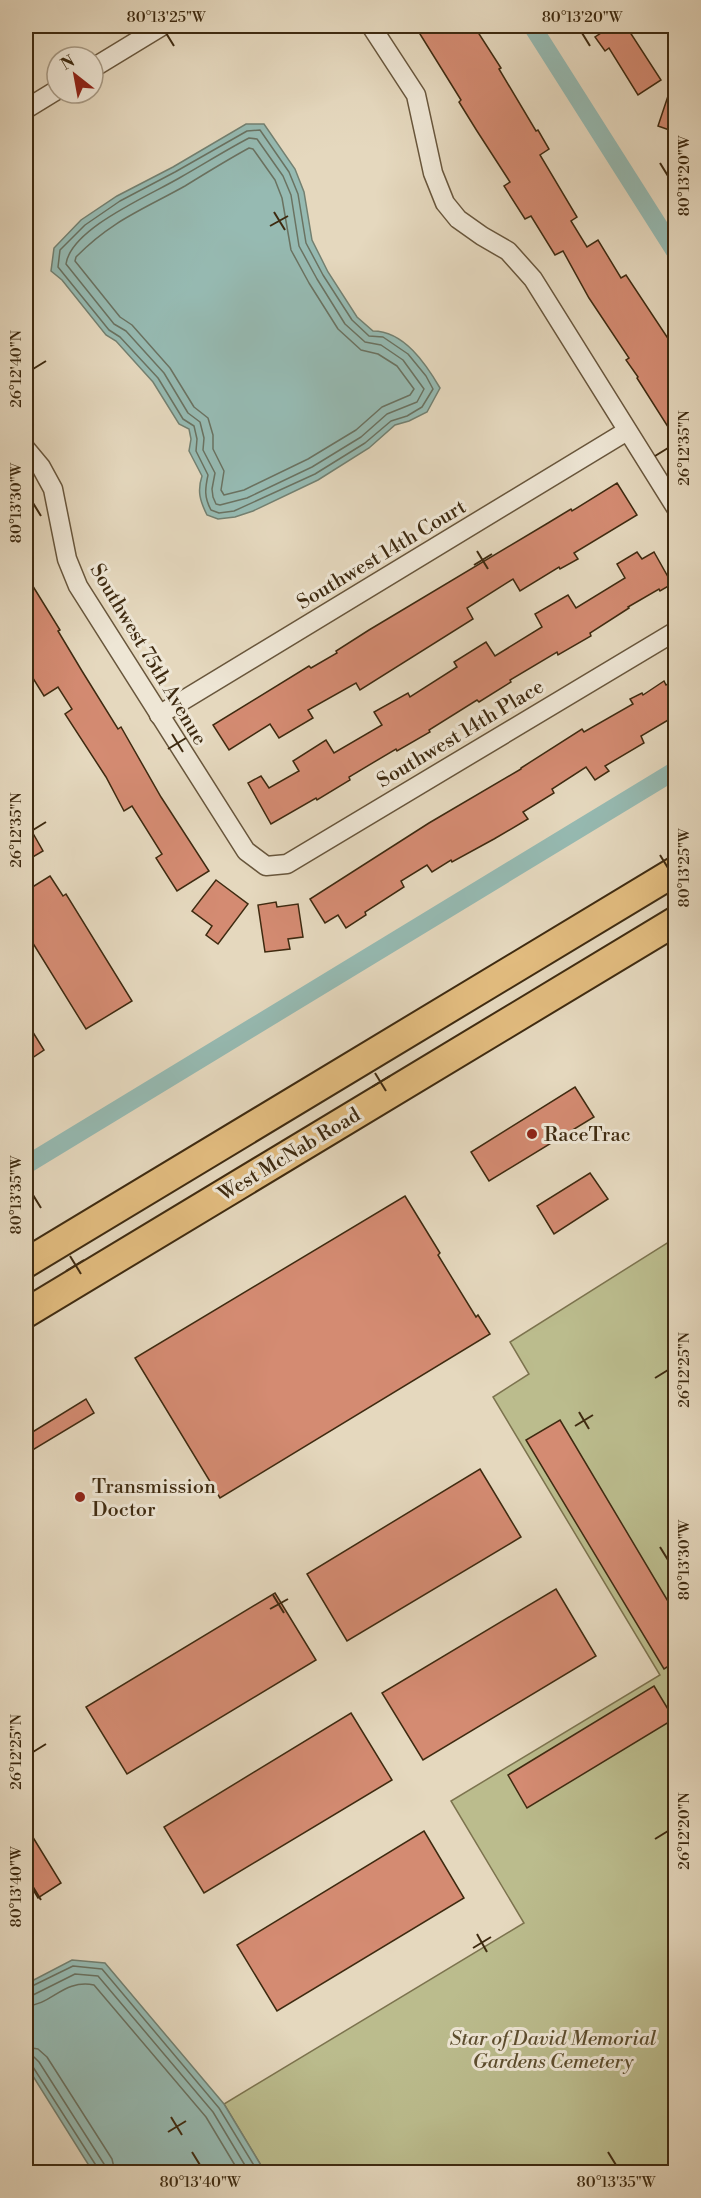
<svg xmlns="http://www.w3.org/2000/svg" width="701" height="2198" font-family="'Libre Bodoni',serif">
  <style>
    .green { fill: #bbbc8d; stroke: #7c734e; stroke-width: 1.5 }
    .water { fill: #96bab2; stroke: #738071; stroke-width: 1.5 }
    .lines { fill: none; stroke-linecap: round; stroke-linejoin: round }
    .shore { stroke: #6a7261; stroke-width: 1.5 }
    .canal { stroke: #96bab2; stroke-width: 18 }
    .building { fill: #d48b72; stroke: #3e2a10; stroke-width: 1.5 }
    .minor-casing { stroke: #68563c; stroke-width: 21 }
    .primary-casing { stroke: #3e2a10; stroke-width: 32 }
    .minor { stroke: #eee6d5; stroke-width: 18 }
    .primary { stroke: #e2bc7f; stroke-width: 28 }
    .ticks { fill: none; stroke: #3e2a10; stroke-width: 2 }
    .poi-dot { fill: #8f2418; stroke: #eee6d5; stroke-width: 2 }
    .labels { text-anchor: middle; stroke-width: 6; stroke-linejoin: round; paint-order: stroke }
    .street-label { font-size: 20px; fill: #3e2a10; stroke: #eee6d5 }
    .poi-label { font-size: 20px; fill: #3e2a10; stroke: #eee6d5; text-anchor: start }
    .park-label { font-size: 20px; font-style: italic; fill: #5d4e2f; stroke: #eee6d5 }
    .neatline { fill: none; stroke: #3e2a10; stroke-width: 2 }
    .ticks-label { font-size: 15px; text-anchor: middle; fill: #3e2a10 }
  </style>
  <rect width="100%" height="100%" fill="#e5d8be"/>
  <filter id="stains"><feTurbulence type="fractalNoise" baseFrequency=".00333" numOctaves="4"/><feColorMatrix values="0 0 0 0 .2 0 0 0 0 .09 0 0 0 0 .02 0 0 0 .5 -.17"/></filter>
  <radialGradient id="worn" r=".72"><stop offset=".6" stop-color="#630" stop-opacity="0"/><stop offset="1" stop-color="#630" stop-opacity=".3"/></radialGradient>
  <path class="green" d="M675 1238V2172H265L224 2104 524 1923 451 1801 660 1675 493 1397 529 1374 510 1342Z"/>
  <g class="water">
    <path d="M246 124H264L295 169 304 192 312 240 328 272 357 317 373 331C404 331 426 364 440 388L427 412 409 421 395 425 369 448 318 480 253 511 235 517 218 519 207 515C200 501 197 491 202 476L189 451 191 439 189 429 179 424 153 382 116 341 106 335 62 280 51 271 54 248 81 220 117 196 173 167Z"/>
    <path d="M72 1960 105 1963 224 2104 265 2172H93L26 2065V1984Z"/>
  </g>
  <g class="lines">
    <g class="shore">
      <path d="M260 130 289 172 298 194 306 243 323 275 352 320 369 336 383 337 408 354 426 376 433 389 422 407 407 416 391 421 365 443 315 474 234 511 219 513 211 510C204 497 205 489 208 475L196 451 197 439 194 426 183 419 158 378 120 337 109 330 58 267 60 250 85 225 120 201 175 172 247 131Z"/>
      <path d="M249 138 257 139 283 176 291 195 299 246 317 279 345 324 365 342 381 345 403 360 424 389 417 402 387 414 361 437 312 467 247 498 220 505 216 504 213 497 212 489 215 473 203 450 204 438 200 422 188 413 164 373 126 331 114 324 66 264C71 228 151 195 181 177 204 164 226 150 249 138Z"/>
      <path d="M249 148 253 149 275 180 282 198 291 250 309 283 338 329 361 350 378 354 397 366 414 389 410 395 382 407 356 430 308 459 244 490 224 495 221 490 224 471 213 449V435L208 418 194 407 170 368 132 325 120 317 75 261 76 257C111 221 142 210 185 186 206 173 227 160 249 148Z"/>
      <path d="M26 1989 73 1966 102 1969 219 2108 258 2172"/>
      <path d="M26 1997 33 1995 75 1974 98 1976 213 2112 249 2172"/>
      <path d="M26 2006C52 2005 63 1979 94 1985L206 2117 239 2172"/>
      <path d="M26 2047 38 2049 47 2057 112 2159 115 2172"/>
      <path d="M26 2056 34 2057 39 2062 104 2164 106 2172"/>
      <path d="M26 2063 33 2067 97 2167 98 2172"/>
    </g>
    <g class="canal">
      <path d="M532 26 676 253"/>
      <path d="M26 1165 676 770"/>
    </g>
  </g>
  <g class="building">
    <path d="M415 26H474L501 68 499 69 536 131 538 130 549 149 540 155 577 217 571 221 587 247 598 240 621 278 626 275 675 349V438L637 378 638 377 626 360 629 358 589 298 563 251 555 255 531 216 525 219 504 186 510 182 477 131 459 102 461 100Z"/>
    <path d="M597 26H626L661 80 638 95 609 48 605 51 595 37 601 33Z"/>
    <path d="M673 81 675 82V132L658 126Z"/>
    <path d="M617 483 637 515 574 553 578 559 560 569 559 567 520 591 513 579 467 608 473 619 360 690 356 683 308 710 313 718 279 738 270 724 229 750 213 725 309 666 311 668 337 653 336 651 369 630 548 523 571 509 572 511Z"/>
    <path d="M637 552 642 559 654 552 672 584 660 591 659 589 628 607 629 608 590 633 591 636 558 655 557 652 510 680 511 682 479 702 477 700 429 730 430 732 397 751 396 749 349 777 350 780 317 800 316 798 271 824 248 783 261 776 269 788 299 771 293 761 326 740 334 753 382 725 374 712 408 693 410 697 457 667 454 662 486 642 495 656 542 627 535 614 568 595 576 608 625 578 617 564Z"/>
    <path d="M26 575 60 630 58 631 82 671 118 729 121 727 161 797 209 871 177 891 156 858 162 854 132 806 124 811 106 777 65 714 72 709 58 687 44 696 26 667Z"/>
    <path d="M675 679V716L641 736 644 743 605 766 609 771 595 780 586 767 552 789 554 793 523 812 528 819 494 839 452 862 451 860 432 872 427 865 401 881 404 887 365 912 366 915 346 928 338 915 325 923 310 899 429 823 521 769V768L582 729 584 732 633 704 630 699 642 693 643 695 664 681 666 685Z"/>
    <path d="M26 821 43 851 26 861Z"/>
    <path d="M50 876 63 896 66 894 132 1001 86 1029 26 932V891Z"/>
    <path d="M216 880 248 904 218 944 206 935 212 926 192 911Z"/>
    <path d="M276 902 277 907 298 904 303 937 288 939 290 949 265 952 258 905Z"/>
    <path d="M26 1021 44 1050 26 1062Z"/>
    <path d="M575 1087 594 1117 489 1181 471 1152Z"/>
    <path d="M590 1173 608 1199 554 1234 537 1206Z"/>
    <path d="M405 1196 440 1253 438 1255 476 1317 478 1315 490 1334 220 1498 135 1358Z"/>
    <path d="M86 1399 94 1413 26 1454V1436Z"/>
    <path d="M560 1420 675 1613V1662L664 1669 526 1440Z"/>
    <path d="M480 1469 521 1537 347 1641 307 1574Z"/>
    <path d="M556 1589 596 1656 423 1760 382 1693Z"/>
    <path d="M275 1593 316 1660 127 1774 86 1707Z"/>
    <path d="M654 1686 674 1719 527 1808 508 1775Z"/>
    <path d="M351 1713 392 1780 204 1893 164 1827Z"/>
    <path d="M26 1826 61 1883 38 1898 26 1878Z"/>
    <path d="M424 1831 464 1898 277 2011 237 1945Z"/>
  </g>
  <g class="lines">
    <g class="minor-casing">
      <g id="minor">
        <path d="M371 26 416 95 433 173 445 203 458 219 482 236 508 251 533 279 676 508"/>
        <path d="M675 26H676"/>
        <path d="M93 68 162 26"/>
        <path d="M26 109 57 90"/>
        <path d="M26 449 41 467 53 489 67 559 78 586 246 851 266 866 287 864 676 631"/>
        <path d="M159 715 627 431"/>
      </g>
    </g>
    <g class="primary-casing">
      <g id="primary">
        <path d="M26 1263 676 871"/>
        <path d="M26 1313 676 921"/>
      </g>
    </g>
    <use href="#minor" class="minor"/>
    <use href="#primary" class="primary"/>
  </g>
  <path class="ticks" d="M166 33 174 46M582 33 590 46M660 163 668 176M274 212 285 230M270 226 288 216M33 369 46 361M655 456 668 448M33 503 41 516M477 551 488 569M474 565 492 554M172 734 183 752M168 749 186 738M33 830 46 822M660 855 668 868M375 1073 386 1091M372 1087 390 1076M33 1195 41 1208M70 1256 81 1274M66 1271 84 1260M655 1378 668 1370M579 1412 589 1429M575 1426 593 1415M660 1547 668 1560M273 1595 284 1613M270 1609 288 1599M33 1752 46 1744M655 1839 668 1831M33 1887 41 1900M477 1934 487 1952M473 1948 491 1937M171 2117 182 2135M168 2132 186 2121M192 2152 200 2165M608 2152 616 2165"/>
  <g class="poi-dot">
    <circle cx="532" cy="1134" r="6"/>
    <circle cx="80" cy="1497" r="6"/>
  </g>
  <g class="labels">
    <g class="street-label">
      <text transform="translate(381 554) rotate(-31)" y="7">Southwest 14th Court</text>
      <text transform="translate(149 654) rotate(59)" y="7">Southwest 75th Avenue</text>
      <text transform="translate(460 733) rotate(-31)" y="7">Southwest 14th Place</text>
      <text transform="translate(289 1154) rotate(-31)" y="7">West McNab Road</text>
    </g>
    <g class="poi-label">
      <text x="544" y="1141">RaceTrac</text>
      <text x="92" y="1493">Transmission<tspan x="92" dy="23">Doctor</tspan></text>
    </g>
    <g class="park-label">
      <text x="553" y="2045">Star of David Memorial<tspan x="553" dy="23">Gardens Cemetery</tspan></text>
    </g>
  </g>
  <rect width="701" height="2198" fill="none" stroke="#e5d8be" stroke-width="66"/>
  <g transform="translate(75 75) rotate(329)"><circle r="28" fill="#eee6d5" stroke="#a89b86" stroke-width="1.5"/>
  <path d="M0-4.5L10 22L0 15L-10 22Z" fill="#8f2418"/>
  <text y="-9" font-size="16" font-weight="bold" text-anchor="middle" fill="#3e2a10">N</text>
  </g>
  <rect x="33" y="33" width="635" height="2132" class="neatline"/>
  <g class="ticks-label">
    <text x="166" y="22">80°13'25"W</text>
    <text x="582" y="22">80°13'20"W</text>
    <text transform="translate(684 176) rotate(-90)" y="5">80°13'20"W</text>
    <text transform="translate(16 369) rotate(-90)" y="5">26°12'40"N</text>
    <text transform="translate(684 448) rotate(-90)" y="5">26°12'35"N</text>
    <text transform="translate(16 503) rotate(-90)" y="5">80°13'30"W</text>
    <text transform="translate(16 830) rotate(-90)" y="5">26°12'35"N</text>
    <text transform="translate(684 868) rotate(-90)" y="5">80°13'25"W</text>
    <text transform="translate(16 1195) rotate(-90)" y="5">80°13'35"W</text>
    <text transform="translate(684 1370) rotate(-90)" y="5">26°12'25"N</text>
    <text transform="translate(684 1560) rotate(-90)" y="5">80°13'30"W</text>
    <text transform="translate(16 1752) rotate(-90)" y="5">26°12'25"N</text>
    <text transform="translate(684 1831) rotate(-90)" y="5">26°12'20"N</text>
    <text transform="translate(16 1887) rotate(-90)" y="5">80°13'40"W</text>
    <text x="200" y="2187">80°13'40"W</text>
    <text x="616" y="2187">80°13'35"W</text>
  </g>
  <rect width="100%" height="100%" filter="url(#stains)"/>
  <rect width="100%" height="100%" fill="url(#worn)"/>
</svg>
